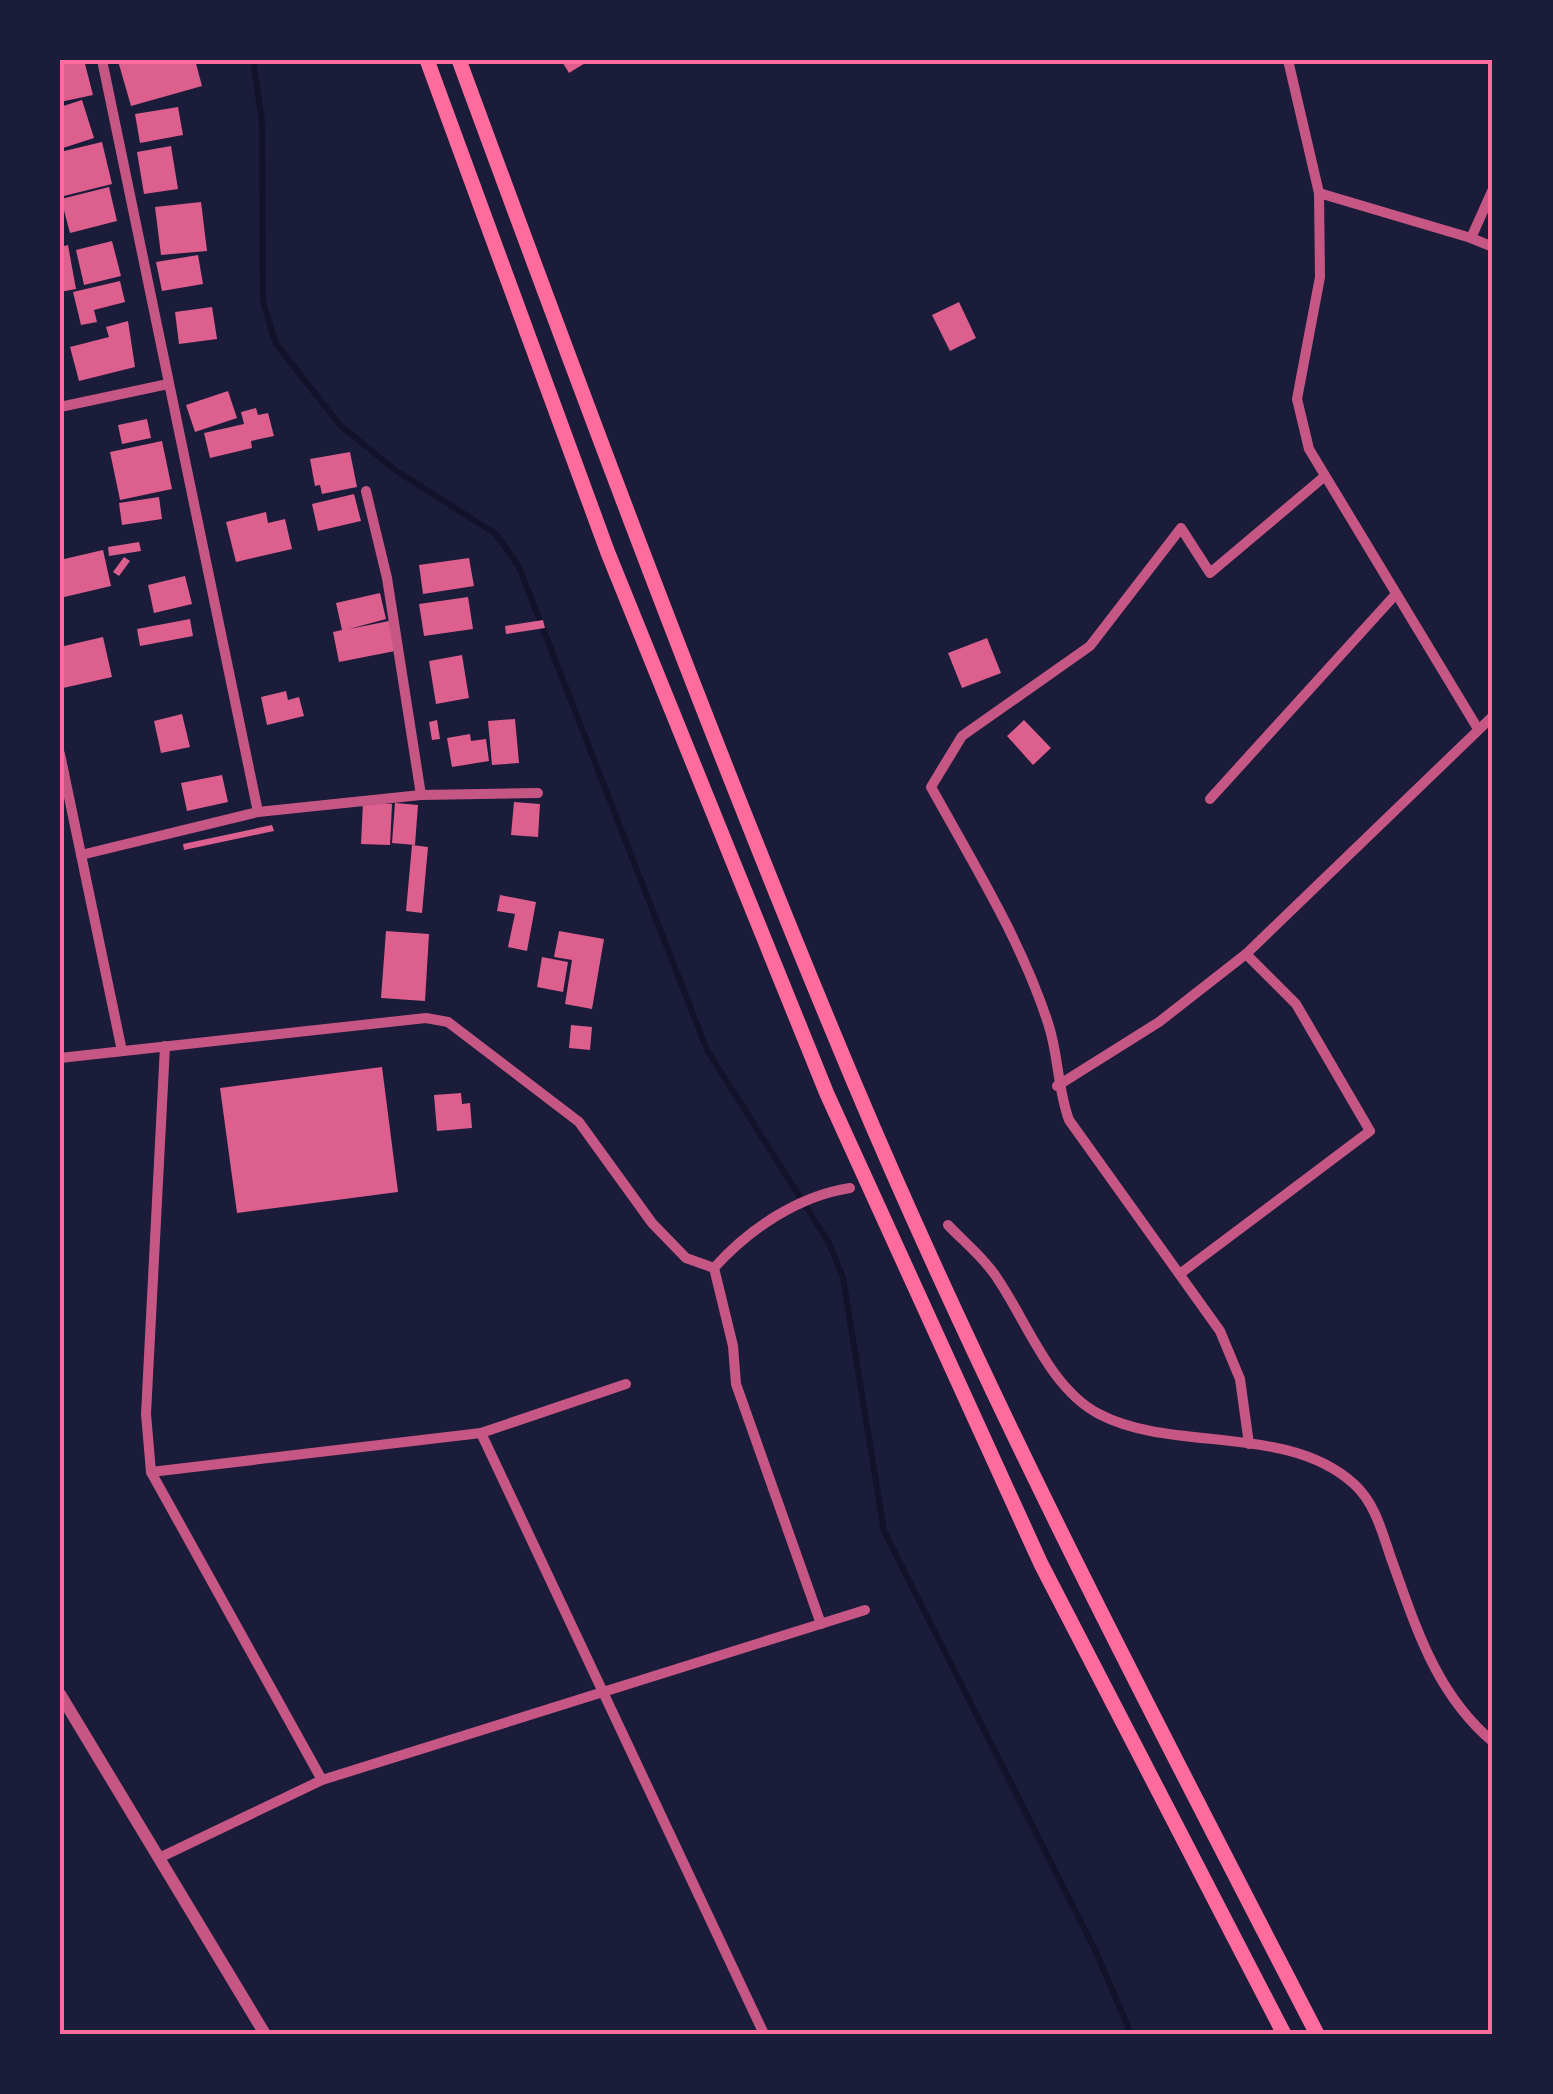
<svg xmlns="http://www.w3.org/2000/svg" width="1553" height="2094" font-family="Overpass,sans-serif">
  <style>
    .lines { fill: none; stroke-linecap: round; stroke-linejoin: round }
    .stream { stroke: #12122b; stroke-width: 6 }
    .building { fill: #dd5f8e }
    .minor { stroke: #c65784; stroke-width: 10 }
    .tertiary { stroke: #c65784; stroke-width: 12 }
    .primary { stroke: #ff6b9d; stroke-width: 15 }
    .neatline { fill: none; stroke: #ff6b9d; stroke-width: 4 }
  </style>
  <rect width="100%" height="100%" fill="#1b1b3a"/>
  <g class="lines">
    <path class="stream" d="M253 60 262 121 263 302 276 344 340 425 395 470 496 534 519 567 707 1050 829 1243 843 1278 884 1531 1096 1952 1131 2034"/>
  </g>
  <g class="building">
    <path d="M60 60H84L93 95 60 102Z"/>
    <path d="M195 60 202 86 131 106 118 61Z"/>
    <path d="M561 60H590L569 73Z"/>
    <path d="M82 100 94 138 60 149V107Z"/>
    <path d="M178 107 183 135 140 143 135 114Z"/>
    <path d="M102 142 112 184 60 197V152Z"/>
    <path d="M171 146 178 189 144 194 137 152Z"/>
    <path d="M109 187 117 221 70 233 61 199Z"/>
    <path d="M201 202 207 251 161 255 155 207Z"/>
    <path d="M112 241 121 276 84 285 76 250Z"/>
    <path d="M68 245 76 289 60 292V247Z"/>
    <path d="M198 255 203 284 162 291 156 262Z"/>
    <path d="M120 281 125 302 94 310 97 322 81 325 73 292Z"/>
    <path d="M959 302 976 338 950 351 932 315Z"/>
    <path d="M212 307 217 339 179 344 175 312Z"/>
    <path d="M128 321 135 367 79 381 70 347 109 337 106 327Z"/>
    <path d="M228 391 237 418 195 432 186 405Z"/>
    <path d="M256 408 258 415 268 413 274 436 251 441 252 448 210 458 204 433 244 424 241 412Z"/>
    <path d="M147 419 151 438 122 444 118 425Z"/>
    <path d="M162 441 172 489 120 500 110 452Z"/>
    <path d="M350 452 357 487 322 494 320 485 315 486 310 459Z"/>
    <path d="M354 494 361 521 318 531 312 504Z"/>
    <path d="M159 497 162 519 122 525 119 503Z"/>
    <path d="M266 512 268 523 285 519 292 549 236 562 226 522Z"/>
    <path d="M139 542 141 551 109 556 108 547Z"/>
    <path d="M103 550 111 586 60 598V560Z"/>
    <path d="M124 557 130 561 119 576 113 572Z"/>
    <path d="M469 558 474 586 423 594 419 565Z"/>
    <path d="M185 576 192 604 154 613 148 585Z"/>
    <path d="M380 593 386 619 349 629 389 621 395 651 339 662 333 632 342 630 336 603Z"/>
    <path d="M468 597 473 629 424 636 419 604Z"/>
    <path d="M190 619 193 636 140 646 137 629Z"/>
    <path d="M543 620 545 628 506 634 505 626Z"/>
    <path d="M103 637 112 677 63 688 60 647Z"/>
    <path d="M987 638 1001 673 962 688 948 653Z"/>
    <path d="M462 655 469 698 436 704 429 661Z"/>
    <path d="M286 691 288 700 299 697 304 716 267 725 261 697Z"/>
    <path d="M182 714 190 747 161 753 154 721Z"/>
    <path d="M515 719 519 763 492 765 488 721Z"/>
    <path d="M437 720 440 739 432 740 429 722Z"/>
    <path d="M1024 720 1051 748 1033 765 1007 736Z"/>
    <path d="M470 734 471 741 486 739 489 761 452 767 447 738Z"/>
    <path d="M222 775 228 802 187 811 181 783Z"/>
    <path d="M363 802 392 804 390 845 361 844Z"/>
    <path d="M514 802 540 804 538 837 511 835Z"/>
    <path d="M395 803 418 805 415 845 392 843Z"/>
    <path d="M272 825 274 831 184 850 183 844Z"/>
    <path d="M412 845 428 847 422 913 406 911Z"/>
    <path d="M500 895 536 902 527 951 508 947 515 914 497 911Z"/>
    <path d="M386 931 429 934 425 1001 381 998Z"/>
    <path d="M559 931 604 939 592 1009 565 1004 572 960 554 957Z"/>
    <path d="M542 957 568 962 563 992 537 987Z"/>
    <path d="M571 1025 592 1027 590 1050 569 1048Z"/>
    <path d="M382 1067 398 1192 237 1213 220 1088Z"/>
    <path d="M461 1093 462 1104 470 1103 472 1128 437 1131 434 1095Z"/>
  </g>
  <g class="lines">
    <g class="minor">
      <path d="M102 60 258 812"/>
      <path d="M1288 60 1319 193 1320 277 1297 399 1309 449 1478 729"/>
      <path d="M1319 193 1471 238 1493 189"/>
      <path d="M1471 238 1493 247"/>
      <path d="M60 407 168 384"/>
      <path d="M366 491 387 578 421 795"/>
      <path d="M60 754 122 1051"/>
      <path d="M1210 799 1396 594"/>
      <path d="M81 855 258 812 421 795 538 793"/>
      <path d="M165 1046 146 1414 151 1472 322 1780"/>
      <path d="M60 1058 426 1018 448 1022 579 1122 652 1223 686 1258 714 1268C749 1229 798 1196 850 1188"/>
      <path d="M1057 1086 1159 1022 1246 954 1493 716"/>
      <path d="M948 1225C963 1241 982 1256 995 1275 1026 1319 1049 1388 1099 1414 1173 1453 1287 1423 1354 1484 1375 1503 1382 1532 1391 1558 1416 1627 1435 1693 1493 1742"/>
      <path d="M714 1268 733 1346 736 1384 821 1624"/>
      <path d="M1181 1273 1370 1131 1296 1004 1246 954"/>
      <path d="M481 1433 764 2034"/>
      <path d="M1249 1444 1240 1379 1220 1331 1069 1120C1057 1087 1059 1056 1048 1023 1021 940 973 863 931 787L962 736 1090 646 1181 528 1210 573 1325 476"/>
      <path d="M151 1472 481 1433 626 1384"/>
      <path d="M159 1858 322 1780 865 1610"/>
    </g>
    <path class="tertiary" d="M60 1694 265 2034"/>
    <g class="primary">
      <path d="M427 60 608 553 827 1094 1041 1564 1284 2034"/>
      <path d="M459 60C585 402 712 744 853 1080 990 1406 1155 1720 1317 2034"/>
    </g>
  </g>
  <rect width="1553" height="2094" fill="none" stroke="#1b1b3a" stroke-width="125"/>
  <rect x="62" y="62" width="1428" height="1970" class="neatline"/>
</svg>
